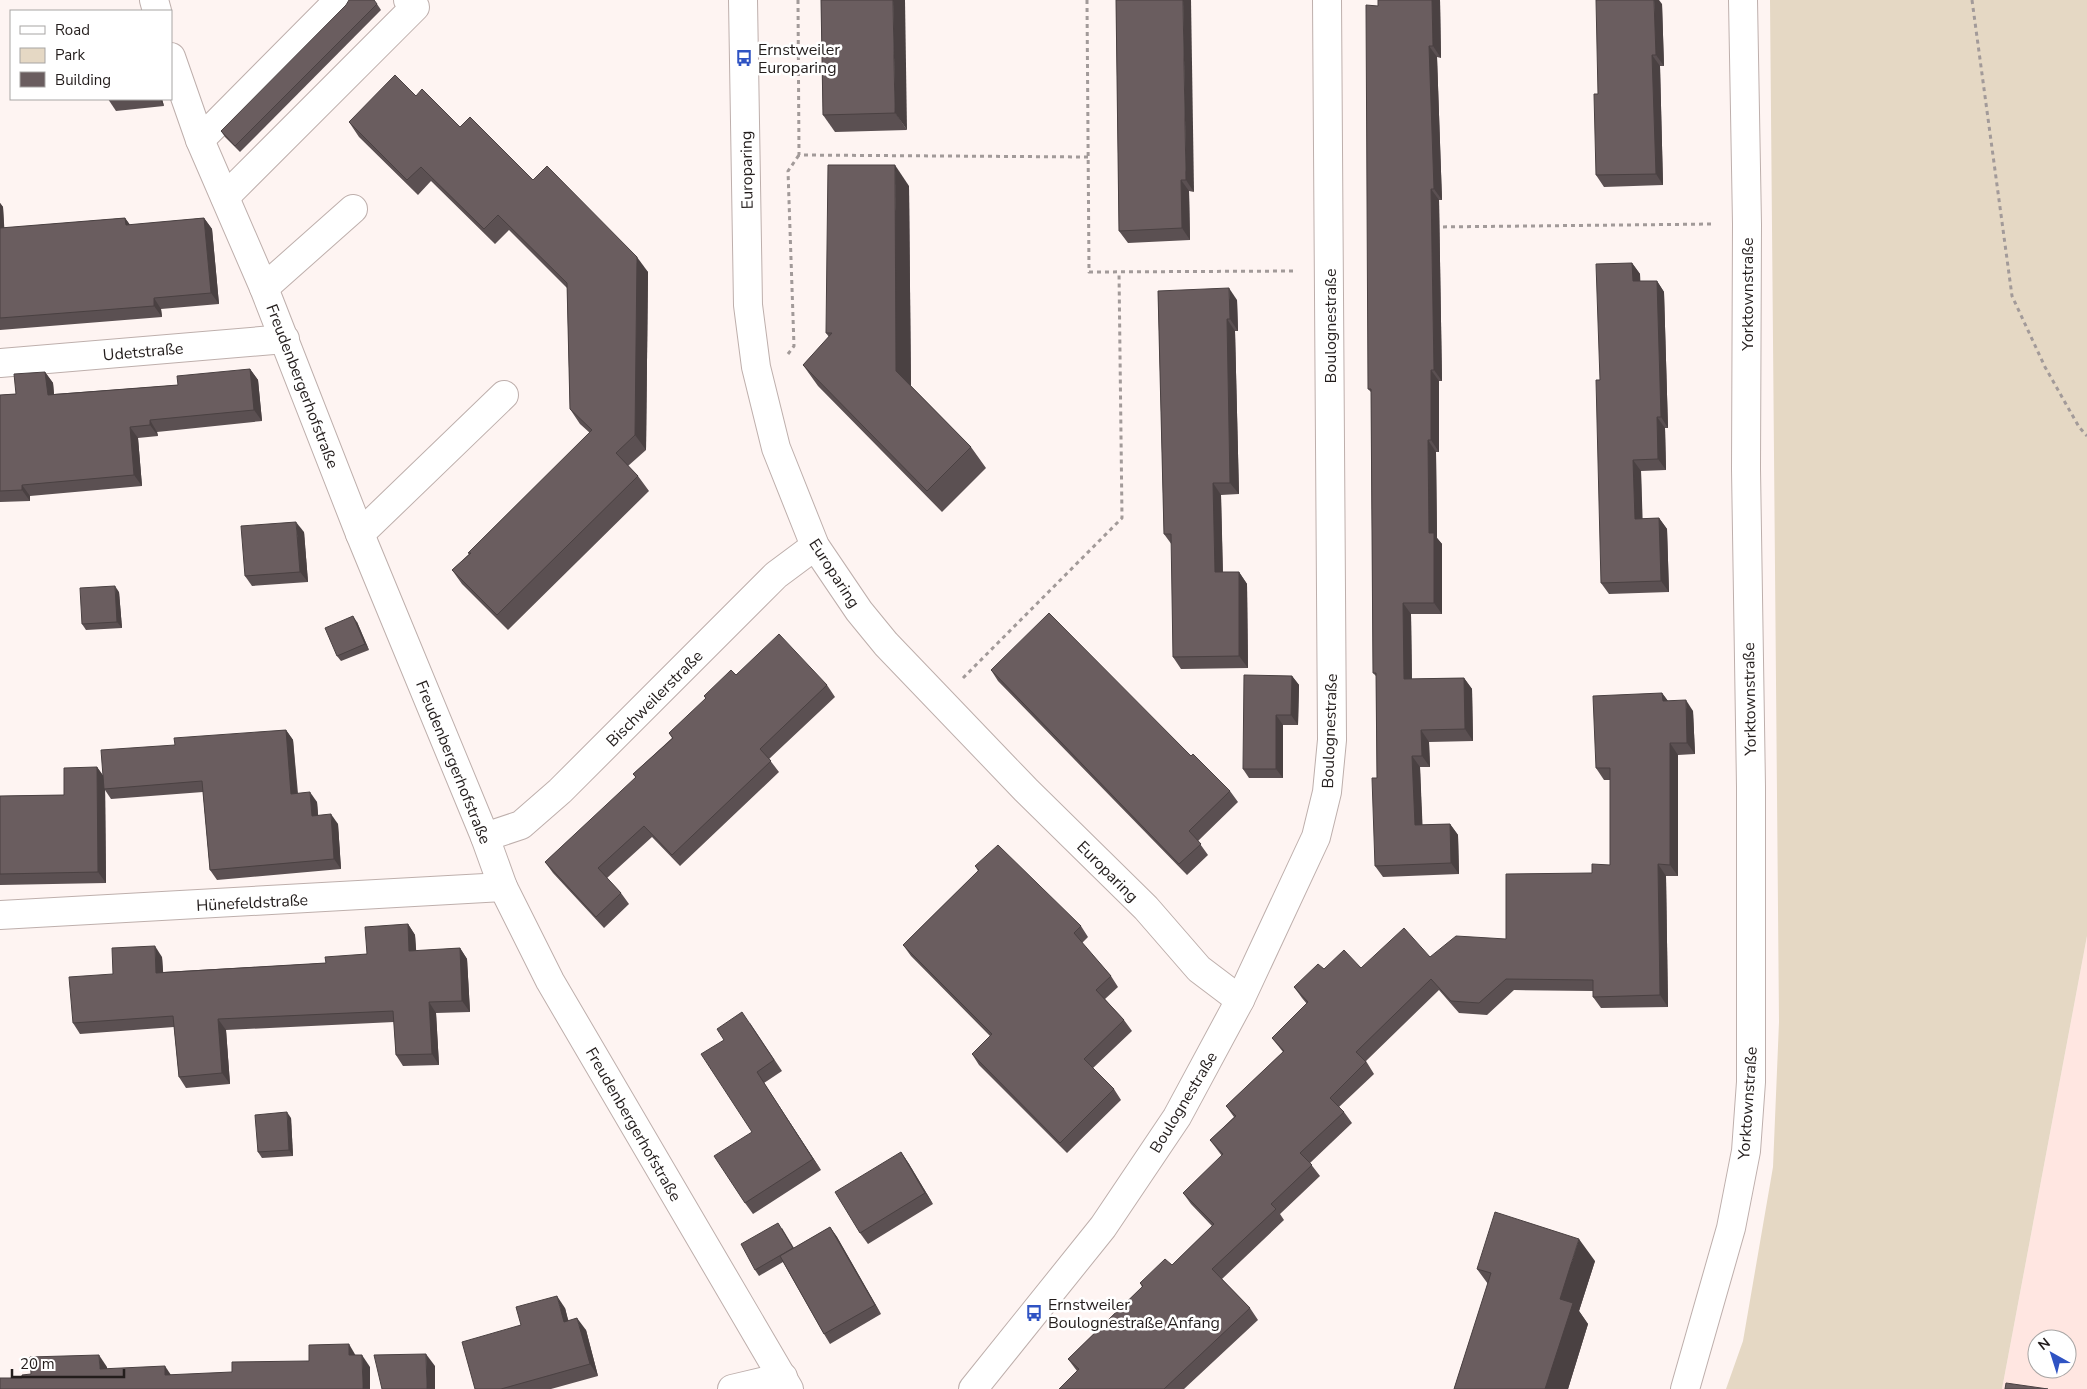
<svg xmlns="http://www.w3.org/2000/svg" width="2087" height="1389" font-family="'Nunito Sans',sans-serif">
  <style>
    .built { fill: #ffe6e1; fill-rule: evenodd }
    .green { fill: #e5d8c4 }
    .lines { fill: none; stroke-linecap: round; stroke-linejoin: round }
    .minor-casing { stroke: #beafac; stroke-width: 30 }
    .path { stroke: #a29a99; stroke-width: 3; stroke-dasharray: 4 4; stroke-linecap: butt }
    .minor { stroke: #fff; stroke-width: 28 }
    .wall { fill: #5b5052 }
    .shaded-wall { fill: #4a4142 }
    .building { fill: #6a5d5f; stroke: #4a4142 }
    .labels { text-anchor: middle; stroke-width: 5; stroke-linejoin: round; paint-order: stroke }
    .poi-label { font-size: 16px; fill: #231d1c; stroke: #fff; text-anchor: start }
    .street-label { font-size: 16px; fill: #231d1c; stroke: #fff }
  </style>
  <rect width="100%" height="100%" fill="#fef4f2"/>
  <path class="built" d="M2087 936V1389H2002ZM2037 1339H2067V1369H2037Z"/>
  <path class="green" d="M1770 0H2087V936L2002 1389H1726L1743 1341 1773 1167 1779 1022Z"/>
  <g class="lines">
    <g class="minor-casing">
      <g id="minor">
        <path d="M154 0 157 11"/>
        <path d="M743 0 748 305 756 367 776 448 815 546 859 611 886 644 1026 790 1146 908 1199 969 1240 1000"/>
        <path d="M171 57 200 140 264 288 360 534 485 837 503 887 550 981 789 1389"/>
        <path d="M200 140 339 0"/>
        <path d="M225 197 415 7 408 0"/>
        <path d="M264 288 353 209"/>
        <path d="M0 363 285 339"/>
        <path d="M360 534 504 395"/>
        <path d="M485 837 521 825 560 791 776 575 815 546"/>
        <path d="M0 915 503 887"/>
        <path d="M732 1389 783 1377"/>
        <path d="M973 1389 1103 1227 1177 1117 1240 1000 1316 837 1327 792 1332 740 1327 0"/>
        <path d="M1685 1389 1731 1228 1746 1151 1751 1082V787L1746 469 1747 224 1743 0"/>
      </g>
    </g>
    <g class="path">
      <path d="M798 0 799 155 1088 157"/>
      <path d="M1087 0 1089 272 1297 271"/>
      <path d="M1972 0 2012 296 2045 367 2079 427 2087 436"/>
      <path d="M1435 227 1714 224"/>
      <path d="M788 354 794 346 788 171 799 155"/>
      <path d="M963 678 1122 518 1119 272"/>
    </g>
    <use href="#minor" class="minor"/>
  </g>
  <g class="wall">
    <path d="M821 0 907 130 835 132 823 115Z"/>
    <path d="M1116 0 1194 192 1189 191 1190 240 1128 243 1119 231Z"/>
    <path d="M1440 0 1441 58 1437 57 1442 200H1439L1442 381H1439V452H1436L1437 538 1442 544V614H1411L1412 679 1464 678 1472 689 1473 741 1429 742 1430 767H1420L1422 825 1450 824 1458 835 1459 874 1383 877 1375 866 1377 778 1376 676 1373 673 1371 392 1368 389 1378 6Z"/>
    <path d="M377 4 381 10 240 152 225 137 221 131Z"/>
    <path d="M1662 4 1664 66H1660L1663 185 1604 187 1596 175 1598 94Z"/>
    <path d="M416 96 533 180 648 272 646 450 628 466 638 476 649 491 508 630 462 584 452 570 469 554 468 553 590 433 580 424 570 409 567 288 509 230 495 244 431 181 418 195 359 137 349 122Z"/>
    <path d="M108 99H162L164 106 116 111Z"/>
    <path d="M909 186 911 386 971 447 986 468 942 512 818 386 803 365 829 337 826 333Z"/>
    <path d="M0 203 3 207 4 228 125 218 130 225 204 218 212 229 219 304 161 309 162 317 0 330Z"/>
    <path d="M1632 263 1640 274V281H1657L1664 292 1668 428H1665L1666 470 1641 471 1642 519 1659 518 1667 529 1669 592 1609 594 1601 583 1600 380Z"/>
    <path d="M1158 291 1237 300 1238 331H1235L1239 494 1221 495 1223 572H1239L1247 584 1248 668 1181 669 1173 657 1172 545 1164 534Z"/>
    <path d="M250 369 258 380 262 421 157 432 158 436 138 438 142 486 30 496V501L0 502V395L16 394 45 372 53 383 54 394 178 385Z"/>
    <path d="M304 532 308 582 252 586 245 576Z"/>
    <path d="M119 592 122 628 86 630 82 624Z"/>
    <path d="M357 622 369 650 341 661 337 656Z"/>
    <path d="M991 670 1191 756 1230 791 1238 802 1198 841 1208 855 1187 875 998 681Z"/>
    <path d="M736 675 827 685 835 697 769 759 779 772 680 866 652 837 607 878 621 893 629 904 604 928 553 873 545 862 636 778 633 774 672 738 669 733 706 699 704 696Z"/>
    <path d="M1292 676 1299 685 1298 725H1283V778H1249L1243 769Z"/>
    <path d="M1662 693 1668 701 1693 711 1695 754 1678 755V876H1666L1668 1007 1601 1008 1593 997V991L1514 990 1487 1015 1459 1013 1439 990 1366 1061 1374 1074 1339 1107 1344 1112 1352 1123 1310 1163 1320 1176 1280 1214 1284 1220 1222 1279 1250 1308 1258 1320 1184 1389H1059L1077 1371 1068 1359 1142 1287 1140 1283 1172 1265 1212 1226 1191 1204 1183 1193 1222 1156 1210 1140 1234 1117 1226 1106 1283 1052 1272 1038 1307 1004 1302 998 1294 987 1324 969 1361 968 1430 957 1506 939 1592 873 1610 865V780H1604L1596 768Z"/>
    <path d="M286 730 293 740 298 793 317 802 318 815 338 824 341 869 217 880 210 870 203 792 111 799 105 790 106 883 0 885V796L64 795 97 767 103 776 175 745Z"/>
    <path d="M975 866 1081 926 1088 937 1082 943 1111 976 1118 987 1105 999 1124 1020 1132 1031 1093 1068 1114 1089 1121 1100 1067 1153 979 1065 972 1054 990 1036 911 956 903 945 978 871Z"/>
    <path d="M408 924 415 935 416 951 460 948 467 959 470 1012 436 1013 439 1065 403 1066 396 1055 394 1022 226 1030 230 1084 186 1088 179 1077 174 1027 80 1034 73 1023 113 974 162 957 163 972 326 963 367 954Z"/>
    <path d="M750 1023 782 1071 764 1083 821 1170 753 1214 745 1203 752 1132Z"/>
    <path d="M291 1118 293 1156 262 1158 258 1152Z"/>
    <path d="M901 1152 909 1164 933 1204 868 1244 860 1233Z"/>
    <path d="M830 1227 837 1237 881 1314 830 1344 824 1334 783 1262 759 1276 755 1270 782 1228 794 1248Z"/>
    <path d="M1595 1261 1579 1311 1588 1324 1568 1389H1454L1488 1284 1477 1269Z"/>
    <path d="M565 1308 568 1321 586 1330 598 1376 551 1389H475L521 1325Z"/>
  </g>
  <g class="shaded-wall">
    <path d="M893 0H905L907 130 895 113Z"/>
    <path d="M1183 0H1191L1194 192 1186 180Z"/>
    <path d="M1432 0H1440L1441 58 1433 46Z"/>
    <path d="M1654 0H1659L1662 4 1664 66 1656 55Z"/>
    <path d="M1429 46 1437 57 1442 200 1434 189Z"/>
    <path d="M1652 55 1660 66 1663 185 1656 174Z"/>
    <path d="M159 99H162L164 106Z"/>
    <path d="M895 165 909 186 911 393 896 371Z"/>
    <path d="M1181 180 1189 191 1190 240 1182 228Z"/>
    <path d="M1431 189 1439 200 1442 381 1434 370Z"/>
    <path d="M0 203 3 207 5 239 0 233Z"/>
    <path d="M125 218 133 229 126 225Z"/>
    <path d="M204 218 212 229 219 304 211 293Z"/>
    <path d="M637 257 648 272 646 450 635 435Z"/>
    <path d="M1632 263 1640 274 1641 292 1633 281Z"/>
    <path d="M1657 281 1664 292 1668 428 1661 417Z"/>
    <path d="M1229 288 1237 300 1238 331 1230 319Z"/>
    <path d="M154 298 161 309 162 317 154 306Z"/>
    <path d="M1227 319 1235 331 1239 494 1230 483Z"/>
    <path d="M250 369 258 380 262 421 254 410Z"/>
    <path d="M1431 370 1439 381V452L1431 440Z"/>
    <path d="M45 372 53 383 55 406 48 395Z"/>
    <path d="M1657 417 1665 428 1666 470 1658 459Z"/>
    <path d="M150 420 157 432 158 436 150 425Z"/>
    <path d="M130 427 138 438 142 486 134 475Z"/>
    <path d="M1428 440 1436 452 1437 538 1442 544V614L1434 603 1429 533Z"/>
    <path d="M1633 460 1641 471 1643 530 1635 519Z"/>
    <path d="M1213 483 1221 495 1223 584 1215 572Z"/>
    <path d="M22 485 30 496V501L22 490Z"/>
    <path d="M1659 518 1667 529 1669 592 1661 581Z"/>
    <path d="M296 522 304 532 308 582 300 572Z"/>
    <path d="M1239 572 1247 584 1248 668 1239 656Z"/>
    <path d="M115 586 119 592 122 628 117 622Z"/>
    <path d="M1403 603 1411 614 1412 690 1404 679Z"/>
    <path d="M353 616 357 622 369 650 365 644Z"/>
    <path d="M1292 676 1299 685 1298 725 1291 715Z"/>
    <path d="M1464 678 1472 689 1473 741 1465 729Z"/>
    <path d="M1662 693 1670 704 1663 701Z"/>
    <path d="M1686 700 1693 711 1695 754 1687 743Z"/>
    <path d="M1276 715 1283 725V778L1276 769Z"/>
    <path d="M286 730 293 740 298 804 291 794Z"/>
    <path d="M1421 730 1429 742 1430 767 1422 756Z"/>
    <path d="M1670 743 1678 755V876L1670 865Z"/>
    <path d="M1412 756 1420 767 1423 836 1415 825Z"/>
    <path d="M97 767 105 778 106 883 98 872Z"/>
    <path d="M310 792 317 802 319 826 312 816Z"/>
    <path d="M331 814 338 824 341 869 334 859Z"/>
    <path d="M1450 824 1458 835 1459 874 1451 863Z"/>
    <path d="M1658 864 1666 876 1668 1007 1660 995Z"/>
    <path d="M408 924 415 935 417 962 409 951Z"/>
    <path d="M155 946 162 957 164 984 156 973Z"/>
    <path d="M460 948 467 959 470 1012 462 1001Z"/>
    <path d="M429 1002 436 1013 439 1065 432 1054Z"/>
    <path d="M218 1019 226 1030 230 1084 222 1073Z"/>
    <path d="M757 1072 764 1083 821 1170 813 1159Z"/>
    <path d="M287 1112 291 1118 293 1156 289 1150Z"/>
    <path d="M901 1152 909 1164 933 1204 925 1193Z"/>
    <path d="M830 1227 837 1237 881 1314 875 1305Z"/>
    <path d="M1579 1239 1595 1261 1579 1311 1588 1324 1568 1389H1545L1560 1299Z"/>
    <path d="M557 1296 565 1308 572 1334 564 1322Z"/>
    <path d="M577 1318 586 1330 598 1376 590 1364Z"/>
    <path d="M349 1344 356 1356 349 1355Z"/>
    <path d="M426 1354 435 1366V1389H427Z"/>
    <path d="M99 1355 107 1367 108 1380 100 1369Z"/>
    <path d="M362 1355 370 1367V1389H363Z"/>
    <path d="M165 1366 173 1378 165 1375Z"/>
  </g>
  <g class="building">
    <path d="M349 0H374L377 4 235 146 221 131 346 5Z"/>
    <path d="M821 0H893L895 113 823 115Z"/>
    <path d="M1116 0H1183L1186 180H1181L1182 228 1119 231Z"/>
    <path d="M1378 0H1432L1433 46H1429L1434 189H1431L1434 370H1431V440H1428L1429 533H1434V603H1403L1404 679 1464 678 1465 729 1421 730 1422 756H1412L1415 825 1450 824 1451 863 1375 866 1372 778H1377L1376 673H1373L1371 389H1368L1366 5 1378 6Z"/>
    <path d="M1596 0H1654L1656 55H1652L1656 174 1596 175 1594 94H1598Z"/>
    <path d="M395 75 416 96 422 89 460 127 470 117 533 180 547 166 637 257 635 435 616 453 638 476 497 615 452 570 471 553H468L592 430 570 409 567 283 498 215 484 229 421 167 407 180 349 122Z"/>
    <path d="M828 165H895L896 371 971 447 927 491 803 365 832 333H826Z"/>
    <path d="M125 218 126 225 204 218 211 293 154 298V306L0 318V228Z"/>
    <path d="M1632 263 1633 281H1657L1661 417H1657L1658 459 1633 460 1635 519 1659 518 1661 581 1601 583 1596 380H1600L1596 264Z"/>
    <path d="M1229 288 1230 319H1227L1230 483H1213L1215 572H1239V656L1173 657 1171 534H1164L1158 291Z"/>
    <path d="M250 369 254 410 150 420V425L130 427 134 475 22 485V490L0 491V395L16 394 14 374 45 372 48 395 178 385 177 376Z"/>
    <path d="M296 522 300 572 245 576 241 526Z"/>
    <path d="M115 586 117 622 82 624 80 588Z"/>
    <path d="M1049 613 1191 756 1193 754 1230 791 1189 831 1201 844 1179 864 991 670Z"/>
    <path d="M353 616 365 644 337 656 325 628Z"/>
    <path d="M779 634 827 685 760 749 771 761 672 855 644 826 598 868 621 893 596 917 545 862 636 777 633 774 673 738 669 733 706 698 704 696 731 670 736 675Z"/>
    <path d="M1244 675 1292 676 1291 715H1276V769H1243Z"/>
    <path d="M1662 693 1663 701 1686 700 1687 743H1670V865L1658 864 1660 995 1593 997V980L1506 979 1479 1003 1451 1001 1431 979 1356 1052 1366 1062 1330 1098 1344 1112 1300 1153 1312 1165 1271 1204 1276 1209 1212 1269 1250 1308 1164 1389H1059L1079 1369 1068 1359 1143 1286 1140 1283 1165 1259 1172 1265 1214 1224 1183 1193 1223 1154 1210 1140 1236 1116 1226 1106 1284 1051 1272 1038 1308 1002 1294 987 1318 964 1324 969 1344 950 1361 968 1404 928 1430 957 1456 936 1506 939V874L1592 873V864L1610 865V768H1596L1593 696Z"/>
    <path d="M286 730 291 794 310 792 312 816 331 814 334 859 210 870 202 781 104 789 101 750 175 745 174 738Z"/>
    <path d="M97 767 98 872 0 874V796L64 795V768Z"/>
    <path d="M998 845 1081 926 1074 933 1111 976 1096 990 1124 1020 1084 1059 1114 1089 1060 1143 972 1054 992 1034 903 945 979 870 975 866Z"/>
    <path d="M408 924 409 951 460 948 462 1001 429 1002 432 1054 396 1055 393 1011 218 1019 222 1073 179 1077 173 1016 73 1023 69 977 113 974 112 948 155 946 156 973 326 963 325 957 367 954 365 927Z"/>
    <path d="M742 1012 774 1060 757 1072 813 1159 745 1203 714 1156 752 1132 701 1054 724 1040 717 1029Z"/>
    <path d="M287 1112 289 1150 258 1152 255 1115Z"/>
    <path d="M901 1152 925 1193 860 1233 835 1192Z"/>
    <path d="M1495 1212 1579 1239 1560 1299 1573 1303 1545 1389H1454L1491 1273 1477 1269Z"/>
    <path d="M778 1223 793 1248 755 1270 741 1244Z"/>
    <path d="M830 1227 875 1305 824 1334 780 1256Z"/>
    <path d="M557 1296 564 1322 577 1318 590 1364 501 1389H475L462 1342 521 1325 516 1307Z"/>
    <path d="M349 1344V1355H362L363 1389H0V1378H22V1375L31 1374 30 1357 99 1355 100 1369 165 1366V1375L232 1372V1362L309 1361V1345Z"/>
    <path d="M426 1354 427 1389H382L374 1355Z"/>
    <path d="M2006 1383 2048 1389H2005Z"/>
  </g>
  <defs>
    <g id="bus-bare" transform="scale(1.35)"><path d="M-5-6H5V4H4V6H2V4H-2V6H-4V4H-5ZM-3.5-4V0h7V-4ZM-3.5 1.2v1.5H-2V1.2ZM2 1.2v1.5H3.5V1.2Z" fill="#2f53c3" stroke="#fff" stroke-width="2.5" paint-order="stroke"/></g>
  </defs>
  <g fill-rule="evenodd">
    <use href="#bus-bare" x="744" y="58"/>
    <use href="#bus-bare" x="1034" y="1313"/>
  </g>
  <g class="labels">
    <g class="poi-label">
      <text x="758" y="55">Ernstweiler<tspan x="758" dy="18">Europaring</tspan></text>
      <text x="1048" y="1310">Ernstweiler<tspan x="1048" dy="18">Boulognestraße Anfang</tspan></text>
    </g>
    <g class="street-label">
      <text transform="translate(746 170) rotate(-91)" y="6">Europaring</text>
      <text transform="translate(1747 294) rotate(-90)" y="6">Yorktownstraße</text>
      <text transform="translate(1330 326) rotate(-90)" y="6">Boulognestraße</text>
      <text transform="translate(143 351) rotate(-5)" y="6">Udetstraße</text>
      <text transform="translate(303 386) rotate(69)" y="6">Freudenbergerhofstraße</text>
      <text transform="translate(835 573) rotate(57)" y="6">Europaring</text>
      <text transform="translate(654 698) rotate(-45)" y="6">Bischweilerstraße</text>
      <text transform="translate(1749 699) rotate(-91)" y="6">Yorktownstraße</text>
      <text transform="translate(1329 731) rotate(-88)" y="6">Boulognestraße</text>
      <text transform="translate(454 762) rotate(68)" y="6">Freudenbergerhofstraße</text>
      <text transform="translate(1108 871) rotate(45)" y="6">Europaring</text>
      <text transform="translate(252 902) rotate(-3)" y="6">Hünefeldstraße</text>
      <text transform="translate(1183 1102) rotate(-59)" y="6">Boulognestraße</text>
      <text transform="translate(1747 1103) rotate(-86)" y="6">Yorktownstraße</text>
      <text transform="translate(634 1124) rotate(60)" y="6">Freudenbergerhofstraße</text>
    </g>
  </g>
  <rect x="10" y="10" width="162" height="90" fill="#ffffff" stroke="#a7a5a4"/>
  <rect x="20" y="26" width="25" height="8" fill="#ffffff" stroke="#a7a5a4"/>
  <text x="55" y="35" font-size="15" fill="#231d1c">Road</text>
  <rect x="20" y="48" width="25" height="15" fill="#e5d8c4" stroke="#a7a5a4"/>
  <text x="55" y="60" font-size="15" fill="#231d1c">Park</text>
  <rect x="20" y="72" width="25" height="15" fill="#6a5d5f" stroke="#a7a5a4"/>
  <text x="55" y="85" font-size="15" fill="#231d1c">Building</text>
  <g transform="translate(2052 1354) rotate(321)"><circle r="24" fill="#ffffff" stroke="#a7a5a4"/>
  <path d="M0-4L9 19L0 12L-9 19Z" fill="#2f53c3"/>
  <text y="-8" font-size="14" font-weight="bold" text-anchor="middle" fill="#231d1c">N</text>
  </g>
  <path d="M12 1369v8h112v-8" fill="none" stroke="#231d1c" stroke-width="2.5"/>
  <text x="20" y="1369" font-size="15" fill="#231d1c" stroke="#ffffff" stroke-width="4" paint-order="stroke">20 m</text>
</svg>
